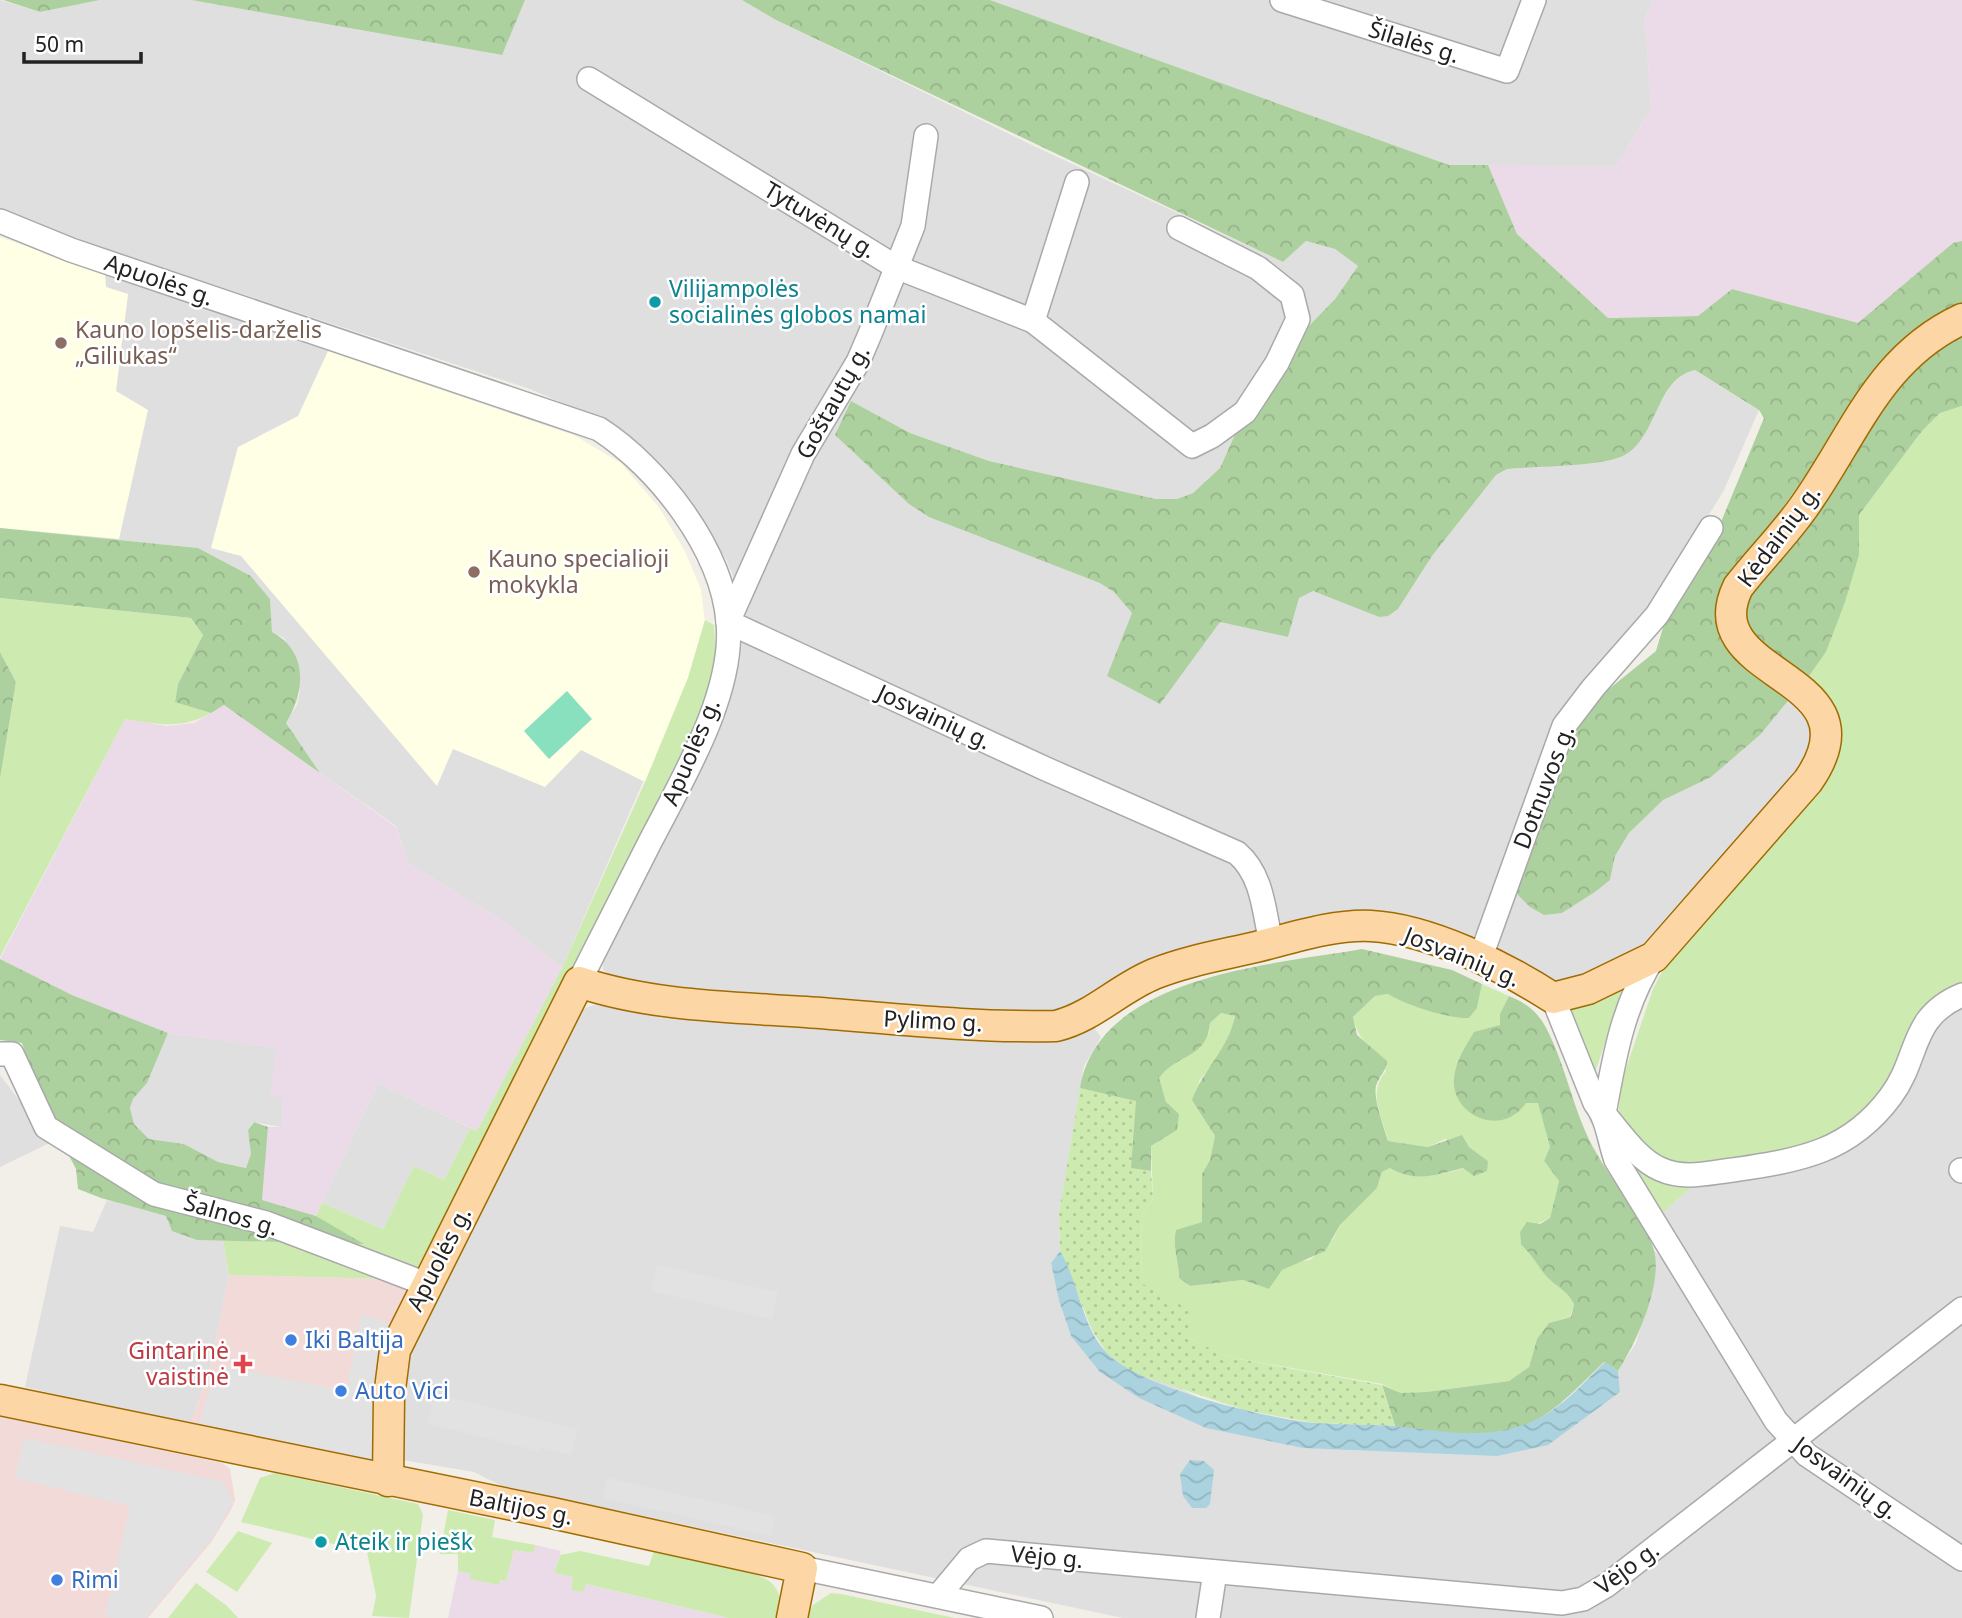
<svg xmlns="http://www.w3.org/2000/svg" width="1962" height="1618" font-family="'Noto Sans',sans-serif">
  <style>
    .residential { fill: #e0dfdf }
    .commercial { fill: #f2dad9 }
    .industrial { fill: #ebdbe8 }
    .education { fill: #ffffe5 }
    .grass { fill: #cdebb0 }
    .forest { fill: url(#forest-crowns) }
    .garden { fill: url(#garden-dots) }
    .pitch { fill: #88e0be }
    .parking { fill: #e2e2e2 }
    .water { fill: url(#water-waves) }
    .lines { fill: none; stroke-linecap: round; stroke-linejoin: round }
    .minor-casing { stroke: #a9a9a9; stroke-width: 26 }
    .major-casing { stroke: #a06b00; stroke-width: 33 }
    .minor { stroke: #fff; stroke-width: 23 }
    .major { stroke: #fcd6a4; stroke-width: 30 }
    .culture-dot { fill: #0f9aa8; stroke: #fff; stroke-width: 2.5 }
    .education-dot { fill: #8d6e63; stroke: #fff; stroke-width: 2.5 }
    .shop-dot { fill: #3f7fe0; stroke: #fff; stroke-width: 2.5 }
    .health-dot { fill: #e0444e; stroke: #fff; stroke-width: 2.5 }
    .labels { text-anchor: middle; stroke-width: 5; stroke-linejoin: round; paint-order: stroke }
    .street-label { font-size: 23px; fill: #222; stroke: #fff }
    .culture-label { font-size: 23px; fill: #0d838f; stroke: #fff; text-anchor: start }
    .education-label { font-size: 23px; fill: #785e54; stroke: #fff; text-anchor: start }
    .shop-label { font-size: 23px; fill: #366cbe; stroke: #fff; text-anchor: start }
    .health-label { font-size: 23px; fill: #be3a42; stroke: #fff; text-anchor: end }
  </style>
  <defs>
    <pattern id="forest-crowns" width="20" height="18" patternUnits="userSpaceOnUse" patternTransform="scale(1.75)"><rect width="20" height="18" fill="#add19e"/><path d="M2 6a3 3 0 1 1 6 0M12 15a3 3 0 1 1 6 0" fill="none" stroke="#95b388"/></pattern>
    <pattern id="garden-dots" width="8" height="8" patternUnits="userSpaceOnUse" patternTransform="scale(1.75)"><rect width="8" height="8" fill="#cdebb0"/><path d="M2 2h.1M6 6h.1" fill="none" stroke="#b0c997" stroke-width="1.8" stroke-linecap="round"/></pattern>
    <pattern id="water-waves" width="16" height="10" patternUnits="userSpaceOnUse" patternTransform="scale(1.75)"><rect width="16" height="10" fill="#aad3df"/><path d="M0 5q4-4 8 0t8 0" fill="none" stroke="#92b5bf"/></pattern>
  </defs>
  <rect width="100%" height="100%" fill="#f2efe9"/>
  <g class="residential">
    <path d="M0 0 40 12 100 0H191L501 55 525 0H742L776 20 1038 148 1283 262 1306 241 1335 249 1358 266 1335 299 1303 332 1245 412 1220 468 1193 493 1177 499H1156L989 461 910 433 851 401 1114 592 1132 613 1220 622 1288 637 1299 598 1313 591 1379 617 1398 609 1432 556 1496 475 1507 469 1609 460 1626 455 1671 386 1684 372 1695 370 1759 410 1724 490 1664 588 1631 630 1479 931 1472 938 1352 916 1085 1011 1000 1016 618 981 603 970V954L720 723 740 661 746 609 727 561 680 489 642 446 609 423 530 389 21 221 0 209Z"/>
    <path d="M990 0H1653L1645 17 1651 109 1616 167 1449 165Z"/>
    <path d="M0 237 574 435 621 463 659 507 685 551 701 589 705 620 688 678 562 968 505 922 409 864 396 826 320 773 286 723 297 705 300 691 284 638 272 632 270 599 251 576 198 548 0 528Z"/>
    <path d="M1792 696 1818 723 1806 759 1656 934 1628 957 1563 986 1497 961 1494 946 1513 891 1562 913 1595 892 1610 879 1615 856 1629 833 1663 799 1711 777 1760 735Z"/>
    <path d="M1962 990V1547L1822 1450 1775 1405 1659 1216 1715 1166Z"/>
    <path d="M597 1004 814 1022 1092 1025 1101 1037 1084 1066 1059 1212 1060 1251 1051 1263 1059 1301 1071 1336 1303 1448 1620 1392 1618 1371 1636 1343 1653 1286 1654 1251 1666 1261 1759 1417 1798 1458 1962 1573V1618H1123L502 1486 474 1472 403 1460 399 1411 404 1354 576 1018 585 1008Z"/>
    <path d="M168 1033 277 1048 271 1097H283L282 1127 253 1122 248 1130 251 1154 247 1168 218 1162 184 1144 149 1139 134 1124 130 1108 133 1099 147 1083Z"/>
    <path d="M0 1075 32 1117 60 1138 0 1167Z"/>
    <path d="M378 1083 470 1128 444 1180 414 1166 383 1229 322 1203Z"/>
    <path d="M107 1200 167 1216 197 1240H223L229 1275 210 1367 190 1426 25 1387 60 1226 93 1232Z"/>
  </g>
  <g class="commercial">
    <path d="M229 1275 390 1279 409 1284 395 1326 383 1378 372 1462 190 1426 210 1367Z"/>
    <path d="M0 1416 222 1463 230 1469 235 1500 231 1510 212 1541 148 1618H0Z"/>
  </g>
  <g class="industrial">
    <path d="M1653 0H1962V241L1953 244 1858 324 1732 289 1698 316 1608 318 1517 234 1488 165 1616 167 1651 109 1645 17Z"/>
    <path d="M224 705 396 827 409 864 505 922 562 968 477 1131 378 1083 316 1216 262 1200 268 1127H282L283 1097H270L276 1048 168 1033 72 995 0 959 125 719 167 726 194 723Z"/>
    <path d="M536 1545 561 1551 554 1573 573 1577 571 1589 585 1584 729 1618H448L458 1571 471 1574V1578L506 1581 514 1550 533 1553Z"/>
  </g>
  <g class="education">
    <path d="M0 237 105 273 106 287 128 294 116 391 148 410 119 539 0 528Z"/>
    <path d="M328 351 574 435 621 463 659 507 685 551 701 589 705 620 688 678 645 782 581 750 545 787 453 749 437 786 241 556 211 548 238 447 298 416Z"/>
  </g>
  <g class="grass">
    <path d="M1962 406V990L1896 1080 1840 1138 1715 1166 1659 1216 1628 1154 1618 1117 1622 1080 1653 989 1678 941 1835 766C1846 719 1844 712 1807 679L1826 652 1859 555V515L1922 431 1940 413Z"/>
    <path d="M0 598 191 618 203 635 178 684 175 701 211 713C182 730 156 724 125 719L0 957V779L16 682 0 652Z"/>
    <path d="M705 620 714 625 716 656 702 712 668 787 587 947 409 1284 390 1279 229 1275 223 1240 362 1244 316 1216 322 1203 383 1229 414 1166 444 1180 470 1128 477 1131 562 968 645 782 688 678Z"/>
    <path d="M1482 984 1509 996 1501 1014 1500 1025 1487 1030 1526 1103 1538 1102 1550 1147 1544 1161 1559 1181 1550 1218 1520 1232 1521 1245C1533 1255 1537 1264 1546 1276 1556 1287 1566 1289 1574 1304L1570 1317 1550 1323 1537 1339 1529 1367 1509 1381 1426 1392 1401 1393 1382 1384 1228 1357 1187 1337 1141 1283 1142 1215 1153 1199 1151 1146 1162 1139 1166 1102 1158 1078C1171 1060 1193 1048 1209 1033L1210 1023 1221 1013 1235 1016C1230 1042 1216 1061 1199 1081L1205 1119 1215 1136 1210 1160 1202 1174V1222L1176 1231C1172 1248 1179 1260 1179 1278L1190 1286 1243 1280 1269 1289 1281 1270 1294 1262 1310 1260 1333 1239 1340 1225 1377 1188 1382 1172 1390 1168C1422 1186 1455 1170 1488 1161L1469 1147 1445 1139 1428 1147 1388 1141C1382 1115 1367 1094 1386 1071 1375 1044 1360 1048 1353 1017L1375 996 1388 994 1399 1000 1469 1018 1477 1008Z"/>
    <path d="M1623 988 1595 1073 1569 1007Z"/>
    <path d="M275 1473 418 1504 423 1514 409 1618 372 1616 376 1596 367 1552 241 1522 260 1478Z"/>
    <path d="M448 1510 495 1520 492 1537 536 1545 533 1553 514 1550 506 1581 500 1580 499 1585 470 1579 471 1574 458 1571V1554H440Z"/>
    <path d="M238 1531 272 1543 237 1592 206 1572Z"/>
    <path d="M580 1551 649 1566 654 1551 757 1575C779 1583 782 1596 781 1618H729L586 1584 583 1592 571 1590 573 1577 554 1573 560 1555Z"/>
    <path d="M196 1583 227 1606 238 1618H168Z"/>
    <path d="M831 1593 841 1594 955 1618H805L813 1605Z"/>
  </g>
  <g class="forest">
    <path d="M3 0H100L40 12Z"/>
    <path d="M191 0H525L502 55Z"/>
    <path d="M742 0H990L1449 165H1488L1517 234 1608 318 1698 316 1732 289 1858 323 1953 243 1962 241V306L1874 378 1735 576 1725 603 1792 696 1760 735 1711 777 1663 800 1629 833 1615 856 1610 880 1595 892 1562 913 1544 915 1530 907 1514 891 1573 730 1604 693 1656 651 1666 618 1716 534 1764 418 1759 410 1695 370C1656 378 1658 436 1625 455 1603 467 1535 466 1507 469L1496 475 1432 556 1398 609 1388 616 1379 617 1313 591 1299 598 1288 637 1220 622 1160 704 1107 676 1132 613 1114 592 1100 583 929 517 909 504 835 435 851 401 910 433 989 461 1156 499H1177L1193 493 1220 468 1245 412 1303 332 1335 299 1358 266 1335 249 1306 241 1283 262 776 20Z"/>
    <path d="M1962 333V406L1940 413 1922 431 1859 515V555L1845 602 1826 652 1807 679 1748 635 1744 609 1769 565 1899 380 1922 357Z"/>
    <path d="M0 528 198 548 251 576 270 599 272 632C309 652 305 692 286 723L320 773 224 705 211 713 175 702 178 684 203 635 191 618 0 598Z"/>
    <path d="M0 652 16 682 0 779Z"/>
    <path d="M1362 949 1452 970 1482 984 1477 1008 1469 1018C1448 1019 1406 1005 1388 994L1375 996 1353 1017 1357 1035 1387 1061C1386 1072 1379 1076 1376 1086 1373 1098 1384 1127 1388 1141L1428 1147 1462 1135 1469 1147 1488 1161 1487 1171 1474 1176 1463 1168C1436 1175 1416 1183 1390 1168L1382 1172 1377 1188 1340 1225 1325 1251 1282 1270 1269 1289 1243 1280 1190 1286 1179 1278C1179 1260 1172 1248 1176 1230L1202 1222V1174L1210 1160 1215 1136 1192 1100C1203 1069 1228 1050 1235 1016L1221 1013 1210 1023C1207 1059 1177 1053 1159 1078L1166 1102 1179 1114 1177 1130 1151 1146V1171L1131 1169 1080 1088C1099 975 1272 965 1362 949Z"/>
    <path d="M0 959 72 995 168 1033 147 1083 133 1099 130 1108 134 1124 149 1139 184 1144 218 1162 246 1168 251 1154 248 1130 254 1122 268 1127 262 1200 316 1216 364 1244 197 1240 172 1231 166 1216 101 1198 78 1189 76 1169 40 1100 22 1043 0 1040Z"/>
    <path d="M1509 996C1524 1002 1537 1011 1545 1026 1567 1066 1573 1114 1597 1154 1612 1182 1646 1220 1654 1250 1663 1285 1636 1343 1618 1371L1604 1362C1581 1384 1558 1410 1529 1424 1488 1442 1437 1433 1395 1426L1382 1385 1401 1393 1426 1392 1509 1381 1529 1367 1537 1339 1549 1323 1571 1317 1574 1304C1566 1289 1556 1287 1546 1276 1537 1265 1533 1255 1521 1245L1520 1232 1527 1222 1540 1224 1550 1218 1559 1181 1544 1161 1550 1147 1538 1103H1526C1500 1141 1445 1112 1455 1072 1458 1057 1467 1044 1474 1032L1500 1025V1014Z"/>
  </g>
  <path class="garden" d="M1080 1088 1136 1101 1131 1168 1151 1171 1153 1199 1142 1215 1141 1283 1190 1310 1187 1337 1228 1357 1382 1385 1395 1426 1315 1423 1244 1410 1131 1372 1106 1352 1092 1330 1060 1251 1059 1212Z"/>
  <path class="pitch" d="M567 691 592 719 549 759 524 731Z"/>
  <g class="parking">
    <path d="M657 1265 778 1292 772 1319 651 1291Z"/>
    <path d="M362 1314 395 1326 383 1378 372 1462 199 1427 214 1371 221 1366 346 1391Z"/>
    <path d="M435 1393 578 1429 571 1455 540 1447 539 1451 427 1423Z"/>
    <path d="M24 1438 224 1482 233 1502 215 1534 146 1618H113L105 1616 130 1506 15 1478Z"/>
    <path d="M607 1478 775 1516 771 1536 603 1498Z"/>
  </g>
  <g class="water">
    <path d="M1060 1251C1079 1282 1081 1325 1106 1352 1139 1388 1266 1418 1315 1423 1342 1425 1369 1424 1395 1426 1440 1431 1482 1440 1526 1424 1557 1414 1582 1384 1605 1362L1618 1371 1620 1392 1548 1445 1497 1456 1303 1448 1206 1428 1139 1398 1100 1372 1071 1336 1059 1301 1051 1263Z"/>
    <path d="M1190 1460 1204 1461 1214 1470 1210 1504 1206 1508H1192L1183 1496 1180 1474Z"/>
  </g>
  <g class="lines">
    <g class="minor-casing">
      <g id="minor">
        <path d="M1282 0 1507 71 1534 0"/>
        <path d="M589 79 896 267 1033 321 1192 446 1212 436 1245 412 1277 363 1298 319 1292 295 1258 268 1179 228"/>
        <path d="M926 136 913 226 870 334 858 362 803 454 728 622 1046 769 1237 853C1263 875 1264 912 1271 943"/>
        <path d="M0 221 71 250 599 429C658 467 722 549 728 622 735 692 682 780 651 840 627 888 603 935 579 982"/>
        <path d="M1033 321 1077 182"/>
        <path d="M1654 957C1623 1004 1614 1058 1604 1114 1620 1132 1637 1159 1660 1169 1684 1180 1708 1173 1733 1170 1799 1160 1849 1153 1891 1096 1920 1057 1909 1017 1962 995"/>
        <path d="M1480 959 1564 726 1593 688 1657 615 1711 528"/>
        <path d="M1553 998 1595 1103C1608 1119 1609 1141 1616 1160L1776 1421 1807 1455 1962 1559"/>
        <path d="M0 1054H12L46 1127 154 1194 266 1223 426 1284"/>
        <path d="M1961 1170 1962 1171"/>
        <path d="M802 1568 1041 1618"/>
        <path d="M939 1595 969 1559 986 1551 1562 1603 1583 1599 1607 1585 1962 1309"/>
        <path d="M1208 1618 1215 1572"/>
      </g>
    </g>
    <g class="major-casing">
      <g id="major">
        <path d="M0 1400 552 1513 802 1568 792 1618"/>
        <path d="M388 1481 389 1397 395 1350 579 982C650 1006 731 1007 806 1012 888 1018 973 1028 1056 1026 1093 1017 1118 989 1154 974 1186 961 1222 955 1256 947 1292 938 1334 924 1371 926 1429 929 1505 967 1553 998L1588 989 1654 957 1808 781C1884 672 1693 680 1738 587 1759 560 1783 536 1803 508 1854 437 1878 358 1962 319"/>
      </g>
    </g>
    <use href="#minor" class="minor"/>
    <use href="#major" class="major"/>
  </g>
  <g class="culture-dot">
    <circle cx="655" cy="302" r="7"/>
    <circle cx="321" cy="1542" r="7"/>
  </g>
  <g class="education-dot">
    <circle cx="61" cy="343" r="7"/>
    <circle cx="474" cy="572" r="7"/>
  </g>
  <g class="shop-dot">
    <circle cx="291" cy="1340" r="7"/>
    <circle cx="341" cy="1391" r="7"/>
    <circle cx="57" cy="1580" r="7"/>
  </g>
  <path class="health-dot" d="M239.5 1353.5h7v7h7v7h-7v7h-7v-7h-7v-7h7z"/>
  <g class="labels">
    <g class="street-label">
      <text transform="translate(1414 42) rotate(17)" y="8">Šilalės g.</text>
      <text transform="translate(820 220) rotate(31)" y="8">Tytuvėnų g.</text>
      <text transform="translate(159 280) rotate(19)" y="8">Apuolės g.</text>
      <text transform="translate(833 402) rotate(-61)" y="8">Goštautų g.</text>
      <text transform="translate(1779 536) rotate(-53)" y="8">Kėdainių g.</text>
      <text transform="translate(934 717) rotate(25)" y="8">Josvainių g.</text>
      <text transform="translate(691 752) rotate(-67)" y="8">Apuolės g.</text>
      <text transform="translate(1544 787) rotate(-69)" y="8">Dotnuvos g.</text>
      <text transform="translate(1462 957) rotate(22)" y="8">Josvainių g.</text>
      <text transform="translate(933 1021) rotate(3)" y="8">Pylimo g.</text>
      <text transform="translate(231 1215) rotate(16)" y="8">Šalnos g.</text>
      <text transform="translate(439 1259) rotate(-63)" y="8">Apuolės g.</text>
      <text transform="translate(1846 1478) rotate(36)" y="8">Josvainių g.</text>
      <text transform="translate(521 1507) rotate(11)" y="8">Baltijos g.</text>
      <text transform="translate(1047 1557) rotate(5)" y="8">Vėjo g.</text>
      <text transform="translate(1627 1568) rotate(-36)" y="8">Vėjo g.</text>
    </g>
    <g class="culture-label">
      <text x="669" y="297">Vilijampolės<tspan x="669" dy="26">socialinės globos namai</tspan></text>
      <text x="335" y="1550">Ateik ir piešk</text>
    </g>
    <g class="education-label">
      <text x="75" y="338">Kauno lopšelis-darželis<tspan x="75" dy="26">„Giliukas“</tspan></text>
      <text x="488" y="567">Kauno specialioji<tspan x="488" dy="26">mokykla</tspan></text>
    </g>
    <g class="shop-label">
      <text x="305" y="1348">Iki Baltija</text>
      <text x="355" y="1399">Auto Vici</text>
      <text x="71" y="1588">Rimi</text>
    </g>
    <g class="health-label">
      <text x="229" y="1359">Gintarinė<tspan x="229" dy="26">vaistinė</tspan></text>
    </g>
  </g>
  <path d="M24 52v10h117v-10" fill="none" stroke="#222222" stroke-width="3.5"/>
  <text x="35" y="52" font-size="21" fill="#222222" stroke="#ffffff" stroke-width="5" paint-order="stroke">50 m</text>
</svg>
